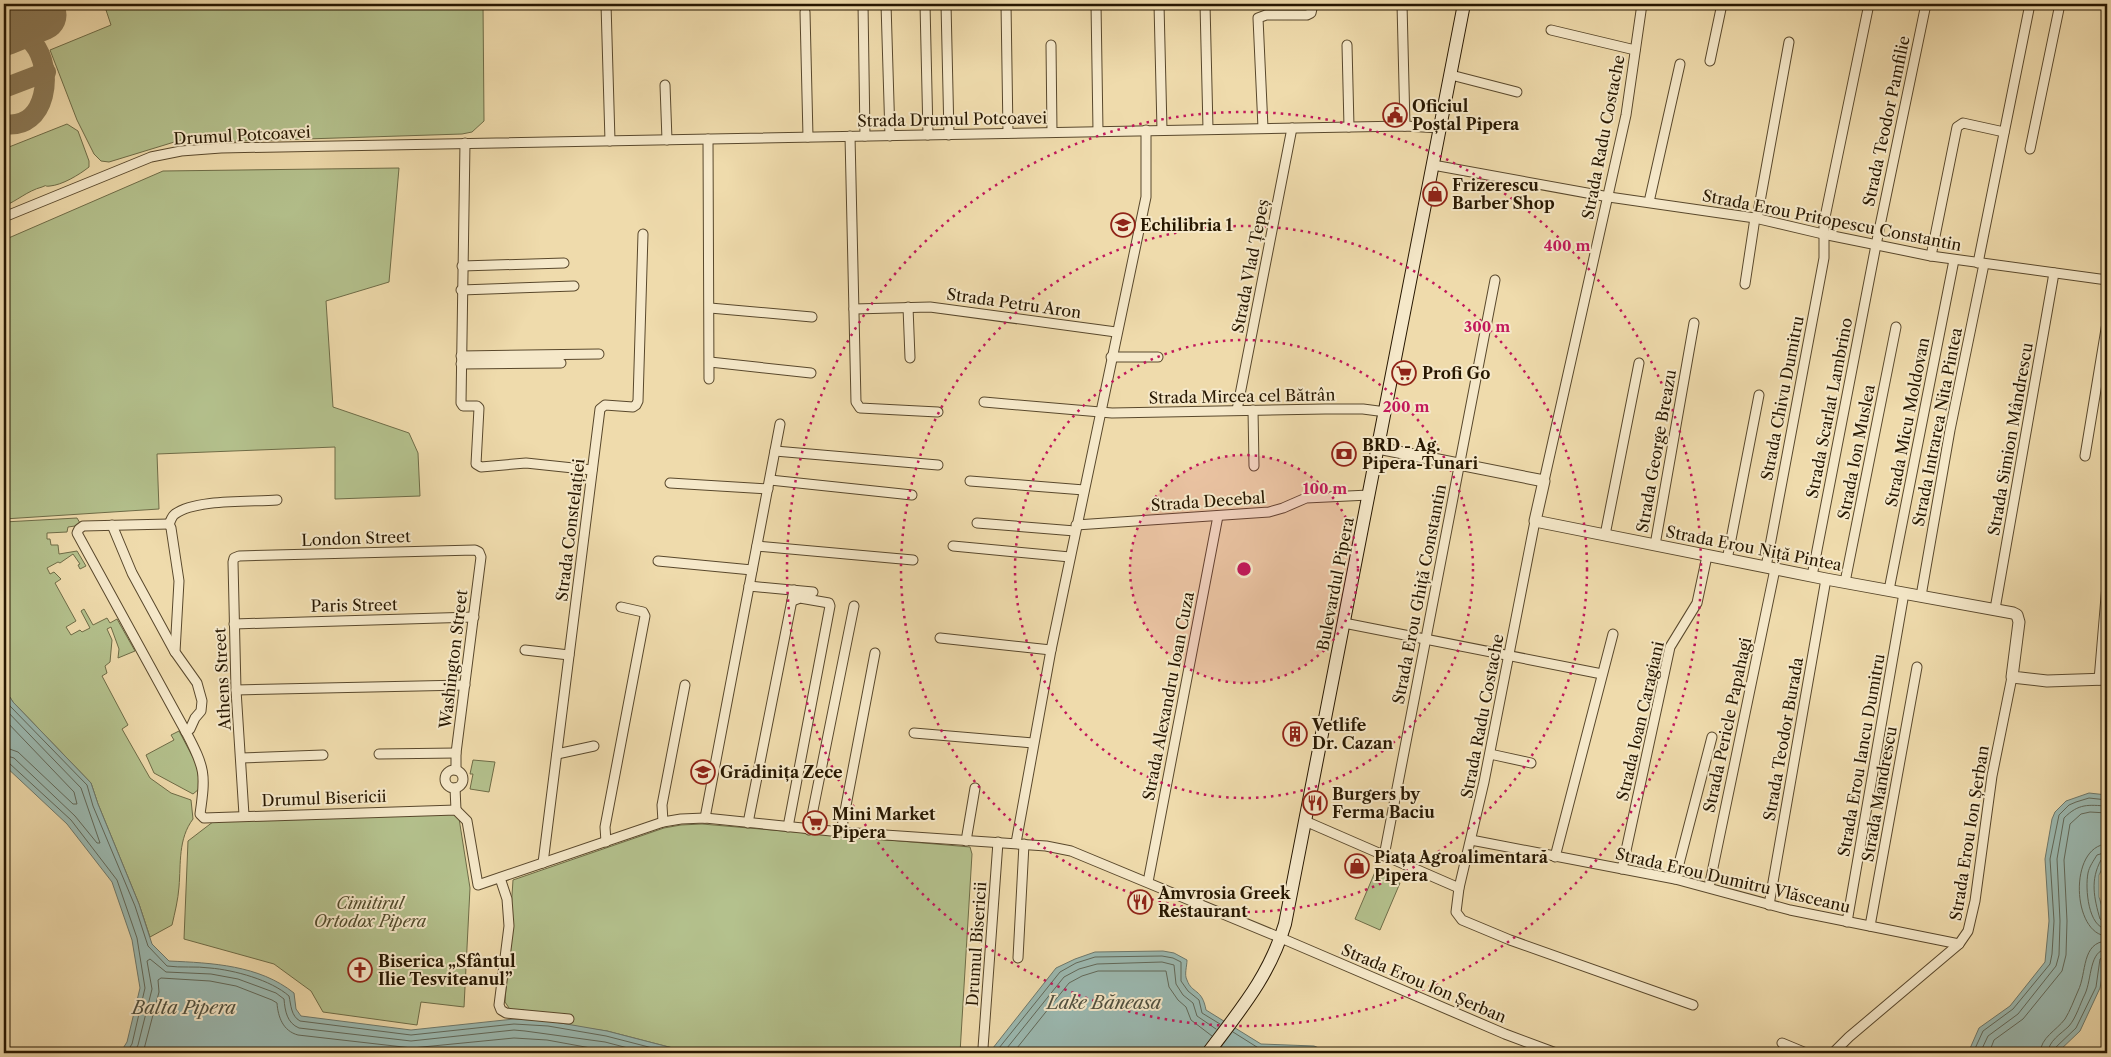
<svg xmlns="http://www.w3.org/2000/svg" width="2111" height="1057" font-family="'Libre Caslon Text',serif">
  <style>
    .green { fill: #b4c18d; stroke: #6e6c47 }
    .water { fill: #9bb9b1; stroke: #6d786b }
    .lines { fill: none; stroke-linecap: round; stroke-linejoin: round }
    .shore { stroke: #616859; stroke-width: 1 }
    .taxiway { stroke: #8b7956; stroke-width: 20 }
    .runway { stroke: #8b7956; stroke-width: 51 }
    .minor-casing { stroke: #59482c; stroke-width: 11 }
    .tertiary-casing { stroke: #59482c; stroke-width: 13 }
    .secondary-casing { stroke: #271701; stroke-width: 14 }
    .minor { stroke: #f5e8c9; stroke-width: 9 }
    .tertiary { stroke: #f5e8c9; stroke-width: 11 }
    .secondary { stroke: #f5e8c9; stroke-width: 12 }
    .ring { fill: none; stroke: #c2185b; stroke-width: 2.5; stroke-dasharray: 2.5 5 }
    .labels { text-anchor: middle; stroke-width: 4; stroke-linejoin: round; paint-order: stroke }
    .poi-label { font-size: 16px; font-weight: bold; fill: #271701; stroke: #f5e8c9; text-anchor: start }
    .street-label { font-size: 16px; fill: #271701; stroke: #f5e8c9 }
    .park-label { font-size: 16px; font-style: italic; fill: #514a2b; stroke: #f5e8c9 }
    .water-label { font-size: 18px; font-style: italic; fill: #50503f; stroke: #f5e8c9 }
    .centre { fill: #c2185b; stroke: #f5e8c9; stroke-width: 2.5 }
    .ring-label { font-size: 15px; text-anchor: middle; font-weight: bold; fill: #c2185b; stroke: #f5e8c9; stroke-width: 4; stroke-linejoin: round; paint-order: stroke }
  </style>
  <rect width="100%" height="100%" fill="#efdbac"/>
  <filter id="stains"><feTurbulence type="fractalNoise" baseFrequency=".004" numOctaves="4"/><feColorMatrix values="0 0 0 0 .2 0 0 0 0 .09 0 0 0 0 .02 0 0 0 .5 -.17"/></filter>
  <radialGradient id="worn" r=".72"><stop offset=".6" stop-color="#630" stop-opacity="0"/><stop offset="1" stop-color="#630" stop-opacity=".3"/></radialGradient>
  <g class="green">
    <path d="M104 4H483L484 121 472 132 462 134 212 142 194 136 109 162 101 161 94 154 77 120 50 50 111 25Z"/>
    <path d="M67 124 78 131 89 161V167C79 175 62 185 50 186 43 187 49 184 42 187 27 191 17 201 4 206V149Z"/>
    <path d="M399 168 389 282 326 301 333 407 409 433 418 453 420 496 335 499V447L157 454 159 509 4 519V240L163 171Z"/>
    <path d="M77 518 80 523 75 526 68 527 67 532 47 533V539H50L51 545H58L59 554 77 551 86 566 80 569 78 565 80 564 73 554 60 563 58 562 47 568 50 574 54 572 61 579 55 583 76 621 66 627 71 635 80 630 82 632 90 628 81 611 84 609 93 625 107 618 110 623 117 619 135 651 118 658 119 649 111 627 107 629 112 640 110 662 105 666 107 673 102 676 128 725 122 729 150 778 171 793 191 800 193 819C178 839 181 863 179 887 178 900 175 912 172 925L150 937 139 904 98 804 91 783 13 702 4 688V522Z"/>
    <path d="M179 731 198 767 199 789 193 794 154 773 146 755 174 740 171 735Z"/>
    <path d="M473 760 495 762 489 792 470 789 473 774H470Z"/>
    <path d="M458 812 470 888 464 1007 421 1002 417 1025 323 1012 311 991 274 964 184 939 188 841 218 818Z"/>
    <path d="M702 824 970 847 972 854 960 1053H692L607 1031 526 1020 524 1010 511 1011 505 1002 513 880 664 828 681 825Z"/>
    <path d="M1375 872 1400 883 1380 930 1355 919Z"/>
  </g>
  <g class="water">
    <path d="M4 688 13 702 91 783 98 804 139 904 152 944 169 961C212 963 259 965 294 993L296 1009 301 1016 411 1030 514 1019 549 1021 607 1031 692 1053H120L127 1042 140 988 132 940 112 882 67 824 4 765Z"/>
    <path d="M2089 793 2107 795V859L2099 875V897L2106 920V956L2100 988 2080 1031 2057 1053H1968L1979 1028 2010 1006 2045 962 2049 921 2045 859 2052 819 2055 812 2066 801Z"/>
    <path d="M1163 951 1174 953 1187 960C1187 966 1184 975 1187 980 1192 994 1202 988 1206 1010L1261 1044 1314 1046 1331 1053H989L1056 968 1075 959 1095 952Z"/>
  </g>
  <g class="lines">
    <g class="shore">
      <path d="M4 697 10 706 87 785 93 806 135 906 148 946 167 966C181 968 196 966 210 968 234 970 271 980 289 996 291 1005 291 1016 300 1021L411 1035 514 1024 548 1026 606 1036 672 1053"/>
      <path d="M4 708 81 788 100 843H97L75 816 14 758 4 755"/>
      <path d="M4 719 74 792 77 804H73L18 752 4 747"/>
      <path d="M4 761 9 763 71 820 117 880 137 938 145 988 132 1044 126 1053"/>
      <path d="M2107 844C2068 846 2072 935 2107 936"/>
      <path d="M2107 852 2097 855C2094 860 2089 867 2088 873 2085 888 2088 928 2107 929"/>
      <path d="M2107 858 2101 860C2090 880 2094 898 2100 919L2107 923"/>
      <path d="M1233 1032 1260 1049 1312 1051 1318 1053"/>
      <path d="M134 1053 138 1045 152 989 147 961 150 959 166 972 211 974 238 979 276 993 284 999C285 1011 287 1023 299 1028L411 1041 514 1030 525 1031 605 1042 647 1053"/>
      <path d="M143 1053 159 992 158 980 161 978 210 981 236 986 272 1000 277 1003C278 1017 283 1031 298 1035L412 1048 514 1038 547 1040 618 1053"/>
      <path d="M995 1053 1060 972 1076 963 1095 957 1162 956 1173 958 1181 962V981L1188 991 1199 1000 1202 1013 1220 1024"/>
      <path d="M1003 1053 1064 977 1079 969 1097 964 1162 962 1174 965 1176 984 1183 995 1193 1003 1197 1016 1216 1029"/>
      <path d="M1013 1053 1069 983 1082 976 1098 971H1166L1169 987 1178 1000 1186 1007 1191 1020 1212 1036"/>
      <path d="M1973 1053 1983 1031 2013 1009 2050 964 2052 954 2054 921 2050 859 2059 815 2069 805 2076 802 2089 798 2107 800"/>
      <path d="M1980 1053 1988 1036 2018 1014 2056 966 2059 955 2060 921 2057 859 2064 818C2079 803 2088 805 2107 806"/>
      <path d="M1989 1053 1994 1040 2023 1019 2062 971 2066 955 2067 921 2064 860 2070 824 2081 814 2090 812 2107 813"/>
      <path d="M2040 1053C2041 1037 2056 1031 2065 1019 2070 1011 2074 1000 2078 991 2087 973 2081 942 2107 941"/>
      <path d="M2048 1053C2048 1041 2061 1034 2069 1026 2076 1018 2080 1004 2085 994 2092 979 2089 950 2107 949"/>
      <path d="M2054 1053 2055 1048 2076 1028 2096 987 2100 959 2107 955"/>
    </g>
    <g class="taxiway">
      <path d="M4 25C15 29 25 34 33 43 55 69 47 131 4 124"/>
      <path d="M4 88 46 72"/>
    </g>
    <path class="runway" d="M4 30 41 15"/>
    <g class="minor-casing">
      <g id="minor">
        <path d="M606 4 610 141"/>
        <path d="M863 4 865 136"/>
        <path d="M886 4 890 136"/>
        <path d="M925 4 928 135"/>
        <path d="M946 4 949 135"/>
        <path d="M1006 4 1008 133"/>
        <path d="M1096 4 1098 131"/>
        <path d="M1159 4 1162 130"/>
        <path d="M1205 4 1208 129"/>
        <path d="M1402 4 1405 126"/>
        <path d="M805 12 808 137"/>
        <path d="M1551 30 1635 50"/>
        <path d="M1051 45 1052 132"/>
        <path d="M1347 45 1349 127"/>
        <path d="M1710 61 1722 4"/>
        <path d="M1451 75 1517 92"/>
        <path d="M665 85 667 140"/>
        <path d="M1263 128 1258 18 1266 15H1307L1311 13 1313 4"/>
        <path d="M850 136 856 402 860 408 938 412"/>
        <path d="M708 139 709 379"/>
        <path d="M465 143 461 403 463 406H477L479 408 476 464 481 467 526 463 592 470"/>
        <path d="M2030 149 2060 4"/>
        <path d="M1433 165 1609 197 1755 218 1823 234 1931 256 2107 280"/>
        <path d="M1649 202 1680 64"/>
        <path d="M4 217 151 157 181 151 221 148 1405 126 1440 128"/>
        <path d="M1757 218 1789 42"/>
        <path d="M1931 256 1957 127 1963 123 2004 132"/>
        <path d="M1978 263 2030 4"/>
        <path d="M462 266 564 263"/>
        <path d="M1745 284 1755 218"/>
        <path d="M461 290 574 286"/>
        <path d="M908 307 910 358"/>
        <path d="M710 308 812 317"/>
        <path d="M854 309 930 307 1116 332"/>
        <path d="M461 356 599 354"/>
        <path d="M1111 357H1158"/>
        <path d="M710 362 811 373"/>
        <path d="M461 364 561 363"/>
        <path d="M984 402 1112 413 1325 409H1363L1386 412"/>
        <path d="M1237 410 1292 128"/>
        <path d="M1253 410 1254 466"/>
        <path d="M775 451 938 465"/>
        <path d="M2085 456 2107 323"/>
        <path d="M770 480 912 495"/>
        <path d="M970 481 1084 490"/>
        <path d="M1544 481 1626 115 1642 4"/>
        <path d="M670 483 768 489"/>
        <path d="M1535 521 1484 782 1459 888 1456 912 1462 920 1510 940 1693 1005"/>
        <path d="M977 523 1075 531"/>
        <path d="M169 524 171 528 179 581 175 652 197 683 202 701 201 711 195 718 190 729 186 732C205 768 206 774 200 814L204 818 456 810 467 821 478 885 663 822 681 819 705 818 841 832 1046 846 1071 851 1281 938 1505 1034 1556 1053"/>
        <path d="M169 524 83 526 79 529 77 533 186 732"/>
        <path d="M169 524C171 520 172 516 175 514 195 499 251 502 277 500"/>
        <path d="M112 525 132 573 175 652"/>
        <path d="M1076 525 1269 512 1283 508 1306 498 1369 495"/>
        <path d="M1605 535 1639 363"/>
        <path d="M1655 545 1694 323"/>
        <path d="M757 546 913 560"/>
        <path d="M953 546 1070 557"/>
        <path d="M1727 560 1759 395"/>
        <path d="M658 561 752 570"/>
        <path d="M1766 567 1824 258V222L1869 4"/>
        <path d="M1812 576 1876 245 1926 4"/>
        <path d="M1845 582 1896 327"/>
        <path d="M749 586 813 592"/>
        <path d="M1889 590 1954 260"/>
        <path d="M1921 596 1950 430 1984 264"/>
        <path d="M1995 609 2054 273"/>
        <path d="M1344 623 1602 674"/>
        <path d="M234 624 474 617"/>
        <path d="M940 638 1051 650"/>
        <path d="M525 650 569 655"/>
        <path d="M2099 680 2107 585"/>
        <path d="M236 690 465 685"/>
        <path d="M914 733 1033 743"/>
        <path d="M379 754 456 753"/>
        <path d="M557 754 594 746"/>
        <path d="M1490 754 1531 763"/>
        <path d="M241 758 323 755"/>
        <circle cx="454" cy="779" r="9"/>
        <path d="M455 788 456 810"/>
        <path d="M244 815 236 690 233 562 234 558 239 556 475 550 479 552 481 557 456 753V770"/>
        <path d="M705 818 780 424"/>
        <path d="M1305 821 1459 888"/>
        <path d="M663 822 662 805 685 685"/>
        <path d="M748 823 794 590"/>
        <path d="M788 827 830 606 829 603 800 598 792 601"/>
        <path d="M809 830 854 606"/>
        <path d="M841 832 875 653"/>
        <path d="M1471 840 1675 879 1790 910 1959 944"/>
        <path d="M966 841 975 788"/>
        <path d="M606 842 605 827 645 616 643 612 621 607"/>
        <path d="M1016 843 1051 650 1146 197V130"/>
        <path d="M1384 856 1495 280"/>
        <path d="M1555 857 1613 634"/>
        <path d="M543 863 600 409 605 405 633 407 636 405 638 401 643 234"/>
        <path d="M1622 869 1670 647 1697 603 1707 556"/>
        <path d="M500 878 507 899 509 926 499 1005 501 1010 506 1013 569 1019"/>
        <path d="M1675 879 1712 737"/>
        <path d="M1148 882 1218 516"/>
        <path d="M1709 887 1775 569"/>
        <path d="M1769 905 1826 579"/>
        <path d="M1847 922 1904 593"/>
        <path d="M1870 926 1917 667"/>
        <path d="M1018 958 1024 844"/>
        <path d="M1782 1043 1806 1053"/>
        <path d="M983 1048 998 842"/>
        <path d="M1833 1053 1849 1037 1959 944 1968 931 1975 901 1992 776 2012 677"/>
      </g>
    </g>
    <g class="tertiary-casing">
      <path id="tertiary" d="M1378 448 1544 481 1535 521 1826 579 2013 613 2017 615 2019 622 2012 677 2047 681 2107 679"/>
    </g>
    <g class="secondary-casing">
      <path id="secondary" d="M1208 1053C1240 1010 1269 977 1285 924L1464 4"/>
    </g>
    <use href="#minor" class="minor"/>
    <use href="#tertiary" class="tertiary"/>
    <use href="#secondary" class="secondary"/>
  </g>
  <circle cx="1244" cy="569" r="114" fill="#c2185b" fill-opacity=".12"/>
  <g class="ring">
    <circle cx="1244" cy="569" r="114"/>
    <circle cx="1244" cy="569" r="229"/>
    <circle cx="1244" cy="569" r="343"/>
    <circle cx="1244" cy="569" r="457"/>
  </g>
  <defs>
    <g id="civic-ring" transform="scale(1.25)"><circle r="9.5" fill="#f5e8c9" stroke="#8f2418" stroke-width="1.5"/><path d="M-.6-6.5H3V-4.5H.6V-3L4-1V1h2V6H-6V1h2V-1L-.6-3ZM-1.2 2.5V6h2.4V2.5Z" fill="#8f2418"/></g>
    <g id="shop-ring" transform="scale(1.25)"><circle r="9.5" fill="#f5e8c9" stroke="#8f2418" stroke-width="1.5"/><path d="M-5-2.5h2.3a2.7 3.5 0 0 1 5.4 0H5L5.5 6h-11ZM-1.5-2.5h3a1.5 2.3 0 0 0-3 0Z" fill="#8f2418"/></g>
    <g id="school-ring" transform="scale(1.25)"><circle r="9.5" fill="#f5e8c9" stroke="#8f2418" stroke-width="1.5"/><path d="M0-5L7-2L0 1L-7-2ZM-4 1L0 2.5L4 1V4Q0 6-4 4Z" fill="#8f2418"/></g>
    <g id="supermarket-ring" transform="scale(1.25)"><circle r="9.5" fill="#f5e8c9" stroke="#8f2418" stroke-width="1.5"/><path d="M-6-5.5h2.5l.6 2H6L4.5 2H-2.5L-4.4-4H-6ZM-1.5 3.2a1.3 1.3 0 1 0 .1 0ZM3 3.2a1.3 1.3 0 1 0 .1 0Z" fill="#8f2418"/></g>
    <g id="bank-ring" transform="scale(1.25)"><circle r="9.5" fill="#f5e8c9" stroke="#8f2418" stroke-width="1.5"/><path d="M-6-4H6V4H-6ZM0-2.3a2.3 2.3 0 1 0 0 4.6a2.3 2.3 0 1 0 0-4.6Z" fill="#8f2418"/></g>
    <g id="building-ring" transform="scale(1.25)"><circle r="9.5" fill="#f5e8c9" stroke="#8f2418" stroke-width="1.5"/><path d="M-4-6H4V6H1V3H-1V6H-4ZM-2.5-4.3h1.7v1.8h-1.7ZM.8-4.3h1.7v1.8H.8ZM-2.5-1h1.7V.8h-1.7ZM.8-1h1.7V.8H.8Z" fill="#8f2418"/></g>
    <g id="restaurant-ring" transform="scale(1.25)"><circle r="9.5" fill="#f5e8c9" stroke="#8f2418" stroke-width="1.5"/><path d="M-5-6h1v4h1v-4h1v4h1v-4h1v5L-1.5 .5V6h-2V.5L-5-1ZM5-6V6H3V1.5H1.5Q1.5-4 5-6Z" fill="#8f2418"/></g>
    <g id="church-ring" transform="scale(1.25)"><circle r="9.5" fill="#f5e8c9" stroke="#8f2418" stroke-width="1.5"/><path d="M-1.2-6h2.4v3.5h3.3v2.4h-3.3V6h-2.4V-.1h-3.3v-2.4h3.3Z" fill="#8f2418"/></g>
  </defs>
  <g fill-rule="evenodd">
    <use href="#civic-ring" x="1395" y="115"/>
    <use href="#shop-ring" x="1435" y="194"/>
    <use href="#school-ring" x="1123" y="225"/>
    <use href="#supermarket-ring" x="1404" y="373"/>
    <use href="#bank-ring" x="1344" y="454"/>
    <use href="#building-ring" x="1295" y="734"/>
    <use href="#school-ring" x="703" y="772"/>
    <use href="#restaurant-ring" x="1315" y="803"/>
    <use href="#supermarket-ring" x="815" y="823"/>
    <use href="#shop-ring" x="1357" y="866"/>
    <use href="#restaurant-ring" x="1140" y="902"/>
    <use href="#church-ring" x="360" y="970"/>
  </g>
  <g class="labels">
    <g class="poi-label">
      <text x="1412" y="112">Oficiul<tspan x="1412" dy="18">Poștal Pipera</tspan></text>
      <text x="1452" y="191">Frizerescu<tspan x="1452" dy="18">Barber Shop</tspan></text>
      <text x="1140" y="231">Echilibria 1</text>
      <text x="1422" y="379">Profi Go</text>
      <text x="1362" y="451">BRD - Ag.<tspan x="1362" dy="18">Pipera-Tunari</tspan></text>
      <text x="1312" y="731">Vetlife<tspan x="1312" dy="18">Dr. Cazan</tspan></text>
      <text x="720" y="778">Grădinița Zece</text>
      <text x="1332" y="800">Burgers by<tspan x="1332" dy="18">Ferma Baciu</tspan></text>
      <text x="832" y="820">Mini Market<tspan x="832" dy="18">Pipera</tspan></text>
      <text x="1374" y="863">Piața Agroalimentară<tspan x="1374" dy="18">Pipera</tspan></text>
      <text x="1158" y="899">Amvrosia Greek<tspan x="1158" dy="18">Restaurant</tspan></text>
      <text x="378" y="967">Biserica „Sfântul<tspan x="378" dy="18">Ilie Tesviteanul”</tspan></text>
    </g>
    <g class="street-label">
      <text transform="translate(952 119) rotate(-1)" y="6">Strada Drumul Potcoavei</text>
      <text transform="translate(1886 121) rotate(-78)" y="6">Strada Teodor Pamfilie</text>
      <text transform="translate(242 135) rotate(-3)" y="6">Drumul Potcoavei</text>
      <text transform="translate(1603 137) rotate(-79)" y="6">Strada Radu Costache</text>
      <text transform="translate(1832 220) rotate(11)" y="6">Strada Erou Pritopescu Constantin</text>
      <text transform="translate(1250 266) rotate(-79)" y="6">Strada Vlad Țepeș</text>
      <text transform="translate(1014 303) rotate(8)" y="6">Strada Petru Aron</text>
      <text transform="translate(1242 396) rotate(-1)" y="6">Strada Mircea cel Bătrân</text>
      <text transform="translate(1782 398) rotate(-79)" y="6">Strada Chivu Dumitru</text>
      <text transform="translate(1829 408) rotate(-79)" y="6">Strada Scarlat Lambrino</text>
      <text transform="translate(1907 422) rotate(-79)" y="6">Strada Micu Moldovan</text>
      <text transform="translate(1937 427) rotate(-79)" y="6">Strada Intrarea Nita Pintea</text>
      <text transform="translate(2010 439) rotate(-80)" y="6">Strada Simion Mândrescu</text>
      <text transform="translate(1656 451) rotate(-80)" y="6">Strada George Breazu</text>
      <text transform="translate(1856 452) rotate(-79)" y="6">Strada Ion Muslea</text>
      <text transform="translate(1208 501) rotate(-4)" y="6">Strada Decebal</text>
      <text transform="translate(570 530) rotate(-83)" y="6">Strada Constelației</text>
      <text transform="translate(356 538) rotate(-2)" y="6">London Street</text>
      <text transform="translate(1754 548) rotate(11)" y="6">Strada Erou Niță Pintea</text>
      <text transform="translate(1335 584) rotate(-79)" y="6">Bulevardul Pipera</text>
      <text transform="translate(1419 594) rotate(-79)" y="6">Strada Erou Ghiță Constantin</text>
      <text transform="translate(354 605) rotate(-1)" y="6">Paris Street</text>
      <text transform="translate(453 659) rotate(-83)" y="6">Washington Street</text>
      <text transform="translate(222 679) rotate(-93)" y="6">Athens Street</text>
      <text transform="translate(1168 696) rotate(-79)" y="6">Strada Alexandru Ioan Cuza</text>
      <text transform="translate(1482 716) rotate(-79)" y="6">Strada Radu Costache</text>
      <text transform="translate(1640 721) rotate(-77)" y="6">Strada Ioan Caragiani</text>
      <text transform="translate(1727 725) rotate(-78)" y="6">Strada Pericle Papahagi</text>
      <text transform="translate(1783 739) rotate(-80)" y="6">Strada Teodor Burada</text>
      <text transform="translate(1861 755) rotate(-80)" y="6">Strada Erou Iancu Dumitru</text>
      <text transform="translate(1879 794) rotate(-80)" y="6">Strada Mandrescu</text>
      <text transform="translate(324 798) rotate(-2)" y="6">Drumul Bisericii</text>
      <text transform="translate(1969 833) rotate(-81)" y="6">Strada Erou Ion Șerban</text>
      <text transform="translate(1733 880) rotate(13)" y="6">Strada Erou Dumitru Vlăsceanu</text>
      <text transform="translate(976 944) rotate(-86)" y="6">Drumul Bisericii</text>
      <text transform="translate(1424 983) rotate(23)" y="6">Strada Erou Ion Șerban</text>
    </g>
    <g class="park-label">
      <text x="370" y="909">Cimitirul<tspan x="370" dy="18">Ortodox Pipera</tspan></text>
    </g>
    <g class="water-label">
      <text x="1104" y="1009">Lake Băneasa</text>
      <text x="184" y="1014">Balta Pipera</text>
    </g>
  </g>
  <circle cx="1244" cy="569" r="8" class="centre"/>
  <g class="ring-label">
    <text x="1567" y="251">400 m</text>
    <text x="1487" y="332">300 m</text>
    <text x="1406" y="412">200 m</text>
    <text x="1325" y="494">100 m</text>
  </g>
  <rect width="2111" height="1057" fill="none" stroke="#efdbac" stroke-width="20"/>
  <rect x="5" y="5" width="2101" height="1047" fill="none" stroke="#271701" stroke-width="2.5"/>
  <rect x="10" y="10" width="2091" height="1037" fill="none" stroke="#271701"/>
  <rect width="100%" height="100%" filter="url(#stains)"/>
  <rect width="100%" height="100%" fill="url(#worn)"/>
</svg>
